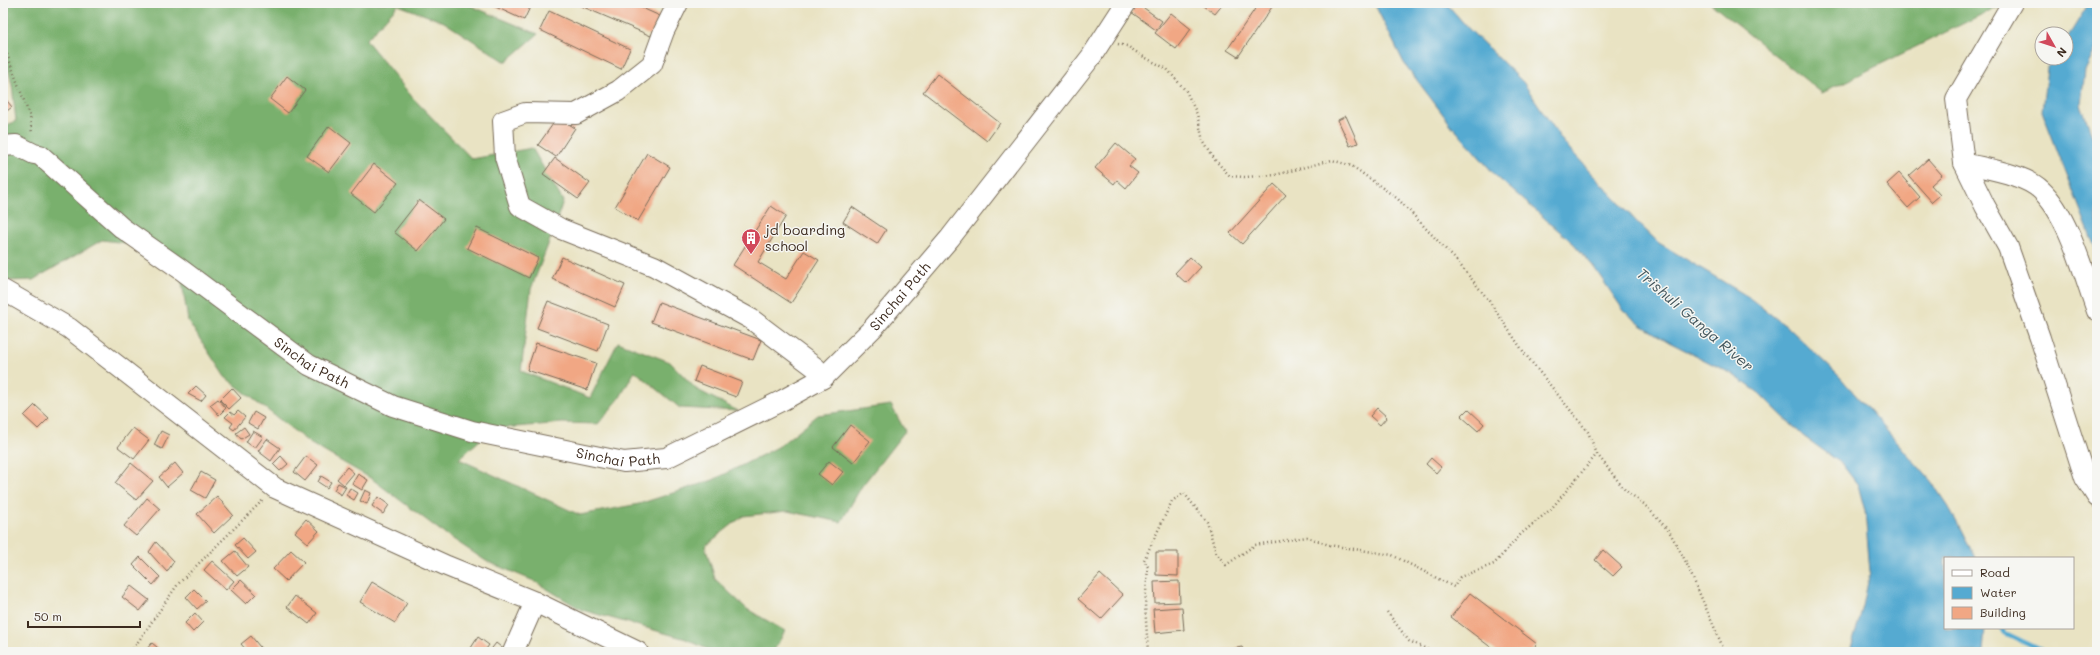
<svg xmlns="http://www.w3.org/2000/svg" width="2100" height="655" font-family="Mali,sans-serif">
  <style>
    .forest { fill: #79b06d; stroke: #5a6d46 }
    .water { fill: #55aad1; stroke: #486a78 }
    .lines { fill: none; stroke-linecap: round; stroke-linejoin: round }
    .stream { stroke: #55aad1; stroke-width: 4.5 }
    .building { fill: #f1a784 }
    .minor-casing { stroke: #786b58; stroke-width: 22 }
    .path { stroke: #786b58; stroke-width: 2.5; stroke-dasharray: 1 3; stroke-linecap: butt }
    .minor { stroke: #fff; stroke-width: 20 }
    .labels { text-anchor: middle; stroke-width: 3; stroke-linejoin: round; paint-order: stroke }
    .poi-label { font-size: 14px; fill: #3b2a1e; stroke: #f6f6f2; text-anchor: start }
    .street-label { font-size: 14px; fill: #3b2a1e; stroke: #f6f6f2 }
    .water-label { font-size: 15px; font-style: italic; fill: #44575d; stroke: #f6f6f2 }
  </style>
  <rect width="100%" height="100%" fill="#f6f6f2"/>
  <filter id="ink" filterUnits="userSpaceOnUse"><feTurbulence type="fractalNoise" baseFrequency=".025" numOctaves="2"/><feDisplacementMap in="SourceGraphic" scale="8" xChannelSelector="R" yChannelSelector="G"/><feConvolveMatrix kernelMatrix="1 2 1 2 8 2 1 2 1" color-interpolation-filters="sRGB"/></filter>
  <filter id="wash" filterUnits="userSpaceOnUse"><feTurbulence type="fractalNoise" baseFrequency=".012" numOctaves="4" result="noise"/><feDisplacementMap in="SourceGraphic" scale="16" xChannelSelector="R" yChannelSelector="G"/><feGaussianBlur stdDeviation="0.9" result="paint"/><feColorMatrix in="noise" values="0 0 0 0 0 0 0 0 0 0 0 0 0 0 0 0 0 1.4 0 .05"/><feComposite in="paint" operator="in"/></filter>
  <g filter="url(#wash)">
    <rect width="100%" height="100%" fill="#e9e3c3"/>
    <g class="forest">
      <path d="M3 3H464L538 34 506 62 444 22 398 5 366 40 412 97 472 159 532 148 563 201 551 237 531 289 521 371 590 398 618 342 670 362 696 389 738 411 680 408 635 371 619 399 598 424 562 423 492 429 459 459 580 515 639 504 713 480 778 447 818 415 891 405 905 431 862 486 841 522 787 511 743 516 705 546 715 579 747 609 785 631 773 652H713L686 639 582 610 534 581 486 561 441 531 372 479 311 444 225 377 188 321 181 276 143 245 102 240 33 280 6 281 3 278V127L16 121 12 85 3 47Z"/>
      <path d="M1710 3H2005L1822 93Z"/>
    </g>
    <g class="water">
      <path d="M1374 3H1446L1468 28 1523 82 1564 143 1636 221 1659 243 1747 296 1791 330 1839 376 1931 481 1951 511 1975 558H1945V628H1985L1983 652H1850L1863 606 1870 572 1865 511 1858 485 1841 463 1803 436 1759 393 1732 374 1669 342 1641 325 1624 311 1593 266 1574 244 1496 176 1451 125 1404 63Z"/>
      <path d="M2089 3H2097V46L2085 71 2081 104 2097 150V253L2042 111 2047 68 2054 58H2066V40Z"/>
    </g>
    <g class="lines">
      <path class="stream" d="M2002 628 2005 633 2045 652"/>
    </g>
    <g id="blocks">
      <g class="building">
        <path d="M487 3H532L524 20Z"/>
        <path d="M574 3H631L660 16 651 36Z"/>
        <path d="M1137 3 1162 21 1156 30 1131 12Z"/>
        <path d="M1200 3H1224L1215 14Z"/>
        <path d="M1259 3 1274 4 1238 57 1227 50Z"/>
        <path d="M549 11 630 49 621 69 540 30Z"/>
        <path d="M1171 13 1191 29 1176 49 1155 33Z"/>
        <path d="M937 74 1000 123 987 141 923 92Z"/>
        <path d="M287 76 305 90 288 113 270 99Z"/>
        <path d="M3 96 12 107 3 114Z"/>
        <path d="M1346 116 1358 143 1350 146 1338 120Z"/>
        <path d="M558 117 575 128 556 157 538 145Z"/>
        <path d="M329 126 351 143 329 172 307 156Z"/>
        <path d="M1116 143 1135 159 1129 166 1138 173 1126 188 1117 180 1114 184 1095 168Z"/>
        <path d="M647 153 670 167 638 221 615 207Z"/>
        <path d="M555 158 590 183 578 199 543 174Z"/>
        <path d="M1928 159 1942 175 1931 185 1940 195 1932 202 1909 176Z"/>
        <path d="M374 164 398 183 374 212 351 194Z"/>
        <path d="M1899 173 1920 197 1908 208 1887 184Z"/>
        <path d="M1274 184 1286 195 1242 244 1230 233Z"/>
        <path d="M419 200 444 219 418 251 394 232Z"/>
        <path d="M771 206 786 216 758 262 786 279 804 251 819 260 791 303 733 265Z"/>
        <path d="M852 207 886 230 877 244 843 222Z"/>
        <path d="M477 228 538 258 529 278 467 248Z"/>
        <path d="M562 257 625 285 615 307 552 279Z"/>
        <path d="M1190 257 1201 267 1186 283 1175 273Z"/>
        <path d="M548 301 608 324 598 351 537 328Z"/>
        <path d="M659 302 761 340 753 360 651 322Z"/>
        <path d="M536 343 596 363 587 390 527 370Z"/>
        <path d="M700 366 742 382 736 397 694 381Z"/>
        <path d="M196 386 206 395 201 401 188 394Z"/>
        <path d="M232 388 241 398 229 409 220 400Z"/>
        <path d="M218 399 226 408 219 415 210 405Z"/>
        <path d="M35 405 49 418 38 429 24 416Z"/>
        <path d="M1377 408 1387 417 1380 425 1370 416Z"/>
        <path d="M1468 409 1484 424 1478 431 1461 416Z"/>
        <path d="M238 411 245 417 234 430 230 427 233 423 225 417 230 412 234 415Z"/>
        <path d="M254 412 264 418 258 429 248 423Z"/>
        <path d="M850 425 870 441 853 463 833 447Z"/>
        <path d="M244 427 249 434 241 439 236 433Z"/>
        <path d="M133 428 149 440 134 459 118 447Z"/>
        <path d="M161 431 169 435 162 449 154 445Z"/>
        <path d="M253 431 263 437 255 448 246 442Z"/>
        <path d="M267 439 280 448 271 461 258 451Z"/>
        <path d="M281 456 288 464 280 471 273 464Z"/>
        <path d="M306 456 318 465 305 481 294 472Z"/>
        <path d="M1431 458 1441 467 1436 473 1426 464Z"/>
        <path d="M829 461 843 472 832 485 818 474Z"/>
        <path d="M131 463 153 481 136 500 115 483Z"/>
        <path d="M175 463 183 473 167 487 159 477Z"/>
        <path d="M347 467 354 473 344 485 337 479Z"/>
        <path d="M201 472 215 480 205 498 191 490Z"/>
        <path d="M358 474 368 480 362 490 352 484Z"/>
        <path d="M321 476 331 482 327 488 318 482Z"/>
        <path d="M338 483 346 487 341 495 334 490Z"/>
        <path d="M350 488 358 493 354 500 346 495Z"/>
        <path d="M365 490 371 493 367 504 360 501Z"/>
        <path d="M217 496 233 515 214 533 197 514Z"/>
        <path d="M378 497 389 505 383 514 372 506Z"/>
        <path d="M147 498 160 509 136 536 124 526Z"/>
        <path d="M306 519 319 531 308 543 295 532Z"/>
        <path d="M243 538 256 552 248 559 235 545Z"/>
        <path d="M156 542 174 561 167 572 149 552Z"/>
        <path d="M291 550 304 562 286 581 273 569Z"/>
        <path d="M1603 550 1622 567 1613 576 1595 560Z"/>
        <path d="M235 551 248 567 237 576 223 561Z"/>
        <path d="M1156 552H1178V576L1156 575Z"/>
        <path d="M140 557 160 577 153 585 133 565Z"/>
        <path d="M212 561 234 581 226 590 204 570Z"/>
        <path d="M1100 574 1123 595 1101 619 1078 599Z"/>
        <path d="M241 580 256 594 246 604 231 590Z"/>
        <path d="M1179 581 1180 602 1155 603 1154 582Z"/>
        <path d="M372 582 407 603 395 623 360 602Z"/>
        <path d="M131 586 149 600 140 611 122 597Z"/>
        <path d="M194 589 206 601 197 609 186 597Z"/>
        <path d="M1470 593 1537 644 1530 652H1497L1451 617Z"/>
        <path d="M295 596 317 613 309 624 287 607Z"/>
        <path d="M1182 607 1184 630 1155 633 1153 609Z"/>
        <path d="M195 613 203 622 193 632 185 623Z"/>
        <path d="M251 636 264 652H248L241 644Z"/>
        <path d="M478 637 489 645 484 652H470L469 651Z"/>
        <path d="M152 643 163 652H144Z"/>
        <path d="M496 643 506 651 504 652H489Z"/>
        <path d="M1242 647 1244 652H1222L1221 651Z"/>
        <path d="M1136 648V652H1120V651Z"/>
      </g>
    </g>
  </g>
  <g filter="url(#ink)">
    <use href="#blocks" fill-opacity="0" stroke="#786b58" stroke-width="1"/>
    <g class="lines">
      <g class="minor-casing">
        <g id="minor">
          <path d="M678 3 664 31 652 64 618 91 576 114 525 113 503 121 505 157 520 206 561 229 654 266 751 319 816 368 823 378"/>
          <path d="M2012 3 1956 99 1964 163 1985 206 2008 247 2040 338 2085 478 2097 497"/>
          <path id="s1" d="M3 146 16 145 34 154 40 155 122 228 179 268 309 365 393 406 472 431 624 462 666 458 783 400 823 378 873 328 950 238 1091 57 1126 3"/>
          <path d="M1964 163C1986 169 2025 174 2041 190 2069 216 2084 275 2097 311"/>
          <path d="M3 290 69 328 275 488 447 566 535 602 638 652"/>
          <path d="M513 652 535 602"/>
        </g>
      </g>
      <g class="path">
        <path d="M3 43 30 117 32 134"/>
        <path d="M1118 44 1127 46 1144 57 1167 69 1186 91 1197 114 1203 141 1215 160 1230 176 1245 177 1275 175 1332 160 1352 166 1398 199 1456 260 1487 298 1525 354 1588 432 1597 454 1551 509 1521 534 1494 564 1460 577 1454 587 1392 555 1329 545 1307 537 1255 545 1226 565 1216 553 1207 522 1184 493 1172 501 1144 560 1148 567 1145 605 1148 652"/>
        <path d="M1597 454 1625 490 1644 504 1669 531 1685 560 1725 652"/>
        <path d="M1387 612 1409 641 1433 652"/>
        <path d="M131 652 178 584 263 500"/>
      </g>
      <use href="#minor" class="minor"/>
    </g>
  </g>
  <defs>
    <g id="building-pin" transform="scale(1)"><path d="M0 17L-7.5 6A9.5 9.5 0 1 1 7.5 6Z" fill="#d1495b" stroke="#f6f6f2"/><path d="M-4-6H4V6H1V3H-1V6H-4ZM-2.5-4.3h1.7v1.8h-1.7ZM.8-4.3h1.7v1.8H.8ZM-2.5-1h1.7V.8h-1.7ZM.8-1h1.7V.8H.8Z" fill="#fff"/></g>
  </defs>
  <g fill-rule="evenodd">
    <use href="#building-pin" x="751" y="238"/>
  </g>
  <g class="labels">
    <g class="poi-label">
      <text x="765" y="235">jd boarding<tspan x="765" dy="16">school</tspan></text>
    </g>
    <g class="street-label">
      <text dy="5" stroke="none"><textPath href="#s1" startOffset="1043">Sinchai Path</textPath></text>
      <text dy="5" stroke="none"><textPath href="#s1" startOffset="382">Sinchai Path</textPath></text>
      <text dy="5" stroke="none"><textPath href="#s1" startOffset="706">Sinchai Path</textPath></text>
    </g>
    <g class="water-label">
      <text transform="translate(1695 320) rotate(41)" y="5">Trishuli Ganga River</text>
    </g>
  </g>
  <rect width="2100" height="655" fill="none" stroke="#f6f6f2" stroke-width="16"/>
  <rect x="1944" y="557" width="130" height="72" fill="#f6f6f2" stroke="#aba49d"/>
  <rect x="1952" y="570" width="20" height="6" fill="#ffffff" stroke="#aba49d"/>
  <text x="1980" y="577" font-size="12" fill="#3b2a1e">Road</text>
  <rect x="1952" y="587" width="20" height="12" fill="#55aad1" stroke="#aba49d"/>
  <text x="1980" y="597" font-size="12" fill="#3b2a1e">Water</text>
  <rect x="1952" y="607" width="20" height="12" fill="#f1a784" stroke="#aba49d"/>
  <text x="1980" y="617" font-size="12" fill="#3b2a1e">Building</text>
  <g transform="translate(2054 46) rotate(129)"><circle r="19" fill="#f6f6f2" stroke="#aba49d"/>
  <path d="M0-3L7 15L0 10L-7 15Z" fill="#d1495b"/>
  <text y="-6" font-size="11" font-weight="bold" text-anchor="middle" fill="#3b2a1e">N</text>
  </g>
  <path d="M28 621v6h112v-6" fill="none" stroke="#3b2a1e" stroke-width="2"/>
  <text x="34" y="621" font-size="12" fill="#3b2a1e" stroke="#f6f6f2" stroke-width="3" paint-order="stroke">50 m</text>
</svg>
